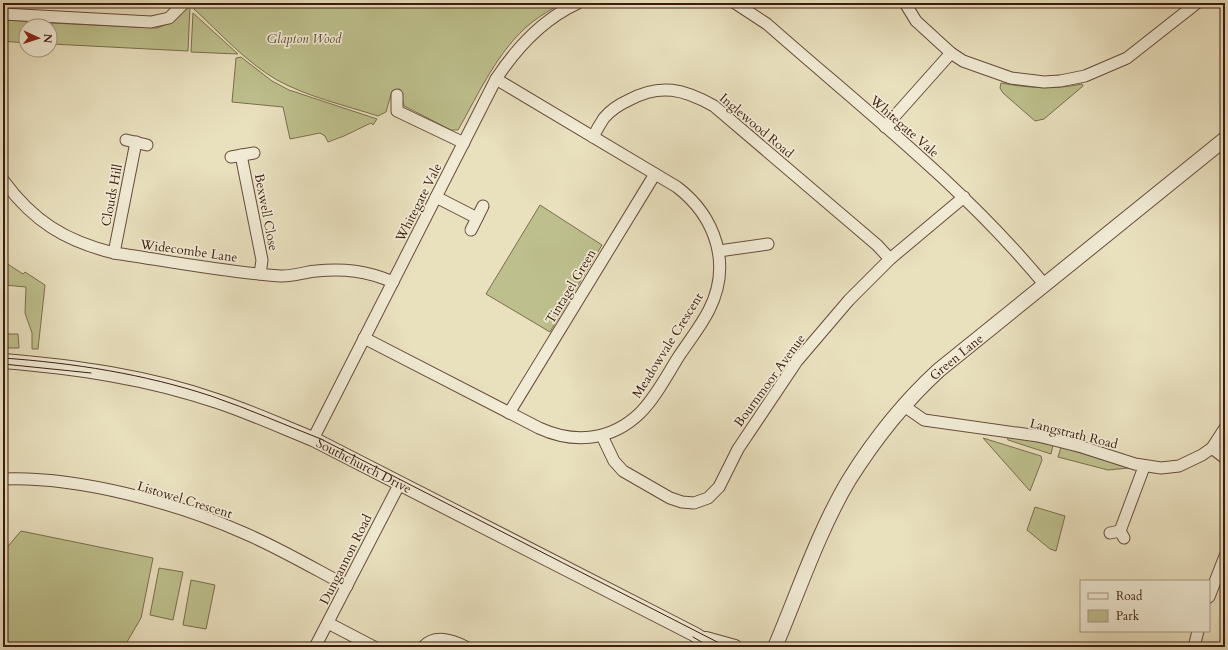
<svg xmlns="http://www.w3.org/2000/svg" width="1228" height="650" font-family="Cardo,serif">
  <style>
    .green { fill: #bdc08d; stroke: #7c6e4e }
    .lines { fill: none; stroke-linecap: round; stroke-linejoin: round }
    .minor-casing { stroke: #674c3a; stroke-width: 13 }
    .tertiary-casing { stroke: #674c3a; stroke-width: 16 }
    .minor { stroke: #f1ebd5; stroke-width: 11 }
    .tertiary { stroke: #f1ebd5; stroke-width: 14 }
    .tram { stroke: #3c1b0e; stroke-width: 1 }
    .labels { text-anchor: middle; stroke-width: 3.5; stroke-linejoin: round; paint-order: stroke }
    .park-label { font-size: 13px; font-style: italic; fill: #634d34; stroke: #f1ebd5 }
    .street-label { font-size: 13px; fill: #3c1b0e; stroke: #f1ebd5 }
  </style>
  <rect width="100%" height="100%" fill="#e9e0be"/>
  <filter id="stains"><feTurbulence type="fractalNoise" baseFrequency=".005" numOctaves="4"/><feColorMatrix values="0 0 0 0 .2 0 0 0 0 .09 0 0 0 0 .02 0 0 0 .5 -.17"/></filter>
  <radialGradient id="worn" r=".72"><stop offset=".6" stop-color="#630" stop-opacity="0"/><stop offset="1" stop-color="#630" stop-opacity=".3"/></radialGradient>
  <g class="green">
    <path d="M194 3H562C552 9 541 15 531 23 498 50 479 93 458 130H451L404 106 400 89 392 91 386 112 378 116C344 105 308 97 277 80 246 62 220 33 194 9Z"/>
    <path d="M189 5 190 6 188 51 51 44 52 23 157 28C171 23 180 17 189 5Z"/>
    <path d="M193 13 238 54 191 52Z"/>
    <path d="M3 20 48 22V26H26V43L3 41Z"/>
    <path d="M241 57 272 81 289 90 377 119 373 125 371 123 344 136 328 142 325 136 320 133 290 139 283 107 232 102 236 58Z"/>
    <path d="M1001 83C1029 88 1054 90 1082 84L1083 86 1044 119 1035 121 1003 93 1000 88Z"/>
    <path d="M540 205 602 245 550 332 486 294Z"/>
    <path d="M3 261 23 274 25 272 45 285 38 349H32V333L25 313 26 287 5 285 3 284Z"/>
    <path d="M3 334H18L19 348H8L3 345Z"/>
    <path d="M1007 436 1053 445 1051 454 1008 440Z"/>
    <path d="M983 438 1041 456 1042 460 1030 491Z"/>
    <path d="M1061 447 1129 468 1108 470 1058 457Z"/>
    <path d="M1035 507 1065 516 1056 551 1050 549 1027 530Z"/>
    <path d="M21 531 153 558 141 618 124 647H3V552Z"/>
    <path d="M159 568 183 572 173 620 150 615Z"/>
    <path d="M191 580 215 585 206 629 183 625Z"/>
  </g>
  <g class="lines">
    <g class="minor-casing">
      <g id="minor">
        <path d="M735 3 767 24C861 107 964 187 1044 284"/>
        <path d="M905 3 916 21 951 53 963 61 1011 78 1044 82 1060 81 1085 76 1127 58 1197 3"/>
        <path d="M3 14 151 22 169 18 184 3"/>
        <path d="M397 95V111L464 143"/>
        <path d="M885 127 951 53"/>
        <path d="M593 137C596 131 600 124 604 118 610 111 620 104 629 100 660 83 684 89 714 106L877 245 890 259"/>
        <path d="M126 140 147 145"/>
        <path d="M241 155 262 260 260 274"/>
        <path d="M231 157 254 153"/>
        <path d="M3 180C33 221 65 241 114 253 169 261 224 272 280 276 292 277 304 272 316 271 344 268 367 271 393 282"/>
        <path d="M436 197 477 218"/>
        <path d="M471 230 483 206"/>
        <path d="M719 251 768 244"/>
        <path d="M114 253 136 142"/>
        <path d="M364 338 539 428C574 444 611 441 640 413 656 397 667 375 679 356 689 341 701 326 709 310 732 265 716 217 677 187L496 79"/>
        <path d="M904 406 924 420 1038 436 1082 447 1135 464 1161 468 1179 466 1202 455 1212 448 1225 428"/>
        <path d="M509 413 655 174"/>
        <path d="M602 436 614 461 623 471 670 498 682 502 694 503 708 498 719 487 738 449 797 361 849 300 890 259 964 197"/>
        <path d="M313 439 496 79C517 47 543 19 578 3"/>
        <path d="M1212 448 1225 458"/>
        <path d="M3 479C77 476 177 503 244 533 279 548 313 568 347 586"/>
        <path d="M1120 531 1144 467"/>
        <path d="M1110 533 1120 531 1124 538"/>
        <path d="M1209 597 1225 556"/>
        <path d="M328 623 374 647"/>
        <path d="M315 647 400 483"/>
        <path d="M423 647C435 634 452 640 466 647"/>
        <path d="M1194 647 1198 631"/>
      </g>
    </g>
    <g class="tertiary-casing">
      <g id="tertiary">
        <path id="s1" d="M3 361C76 367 147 377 217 401 250 412 281 426 313 439L694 634 715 647"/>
        <path d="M706 639 735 647"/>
        <path id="s2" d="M775 647C798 593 819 530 849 480 874 440 904 402 939 370L1225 139"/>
      </g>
    </g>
    <use href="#minor" class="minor"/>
    <use href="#tertiary" class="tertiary"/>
    <g class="tram">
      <path d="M3 358C74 363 144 374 211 396 249 409 285 425 321 439L727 647"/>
      <path d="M3 364 91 373"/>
      <path d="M693 637 710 647"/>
    </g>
  </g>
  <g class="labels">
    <g class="park-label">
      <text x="304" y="43">Glapton Wood</text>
    </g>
    <g class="street-label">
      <text transform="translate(757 125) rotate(40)" y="5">Inglewood Road</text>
      <text transform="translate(905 126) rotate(41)" y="5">Whitegate Vale</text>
      <text transform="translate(111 195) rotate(-79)" y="5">Clouds Hill</text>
      <text transform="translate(418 202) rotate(-63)" y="5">Whitegate Vale</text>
      <text transform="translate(267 212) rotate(79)" y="5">Bexwell Close</text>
      <text transform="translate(189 250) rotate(8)" y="5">Widecombe Lane</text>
      <text transform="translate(570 286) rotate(-59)" y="5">Tintagel Green</text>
      <text transform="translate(667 345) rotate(-58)" y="5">Meadowvale Crescent</text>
      <text dy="5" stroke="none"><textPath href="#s2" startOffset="347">Green Lane</textPath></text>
      <text transform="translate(769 380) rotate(-54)" y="5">Bournmoor Avenue</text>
      <text transform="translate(1074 433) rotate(14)" y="5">Langstrath Road</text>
      <text dy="5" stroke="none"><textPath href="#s1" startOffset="379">Southchurch Drive</textPath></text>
      <text transform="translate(185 499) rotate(17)" y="5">Listowel Crescent</text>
      <text transform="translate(345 559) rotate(-63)" y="5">Dungannon Road</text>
    </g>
  </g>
  <rect width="1228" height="650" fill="none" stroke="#e9e0be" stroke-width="16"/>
  <rect x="4" y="4" width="1220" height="642" fill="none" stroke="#3c1b0e" stroke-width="2"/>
  <rect x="8" y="8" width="1212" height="634" fill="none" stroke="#3c1b0e"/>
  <rect x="1080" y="580" width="130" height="52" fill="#f1ebd5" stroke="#a99885"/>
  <rect x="1088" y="593" width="20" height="6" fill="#f1ebd5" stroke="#a99885"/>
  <text x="1116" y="600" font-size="12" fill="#3c1b0e">Road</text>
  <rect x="1088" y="610" width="20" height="12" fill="#bdc08d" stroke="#a99885"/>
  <text x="1116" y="620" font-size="12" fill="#3c1b0e">Park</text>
  <g transform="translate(38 38) rotate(93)"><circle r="19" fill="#f1ebd5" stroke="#a99885"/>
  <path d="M0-3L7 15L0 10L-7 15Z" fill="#8f2418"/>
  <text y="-6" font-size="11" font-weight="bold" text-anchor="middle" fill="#3c1b0e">N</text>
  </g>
  <rect width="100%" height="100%" filter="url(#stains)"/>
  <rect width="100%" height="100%" fill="url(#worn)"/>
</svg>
